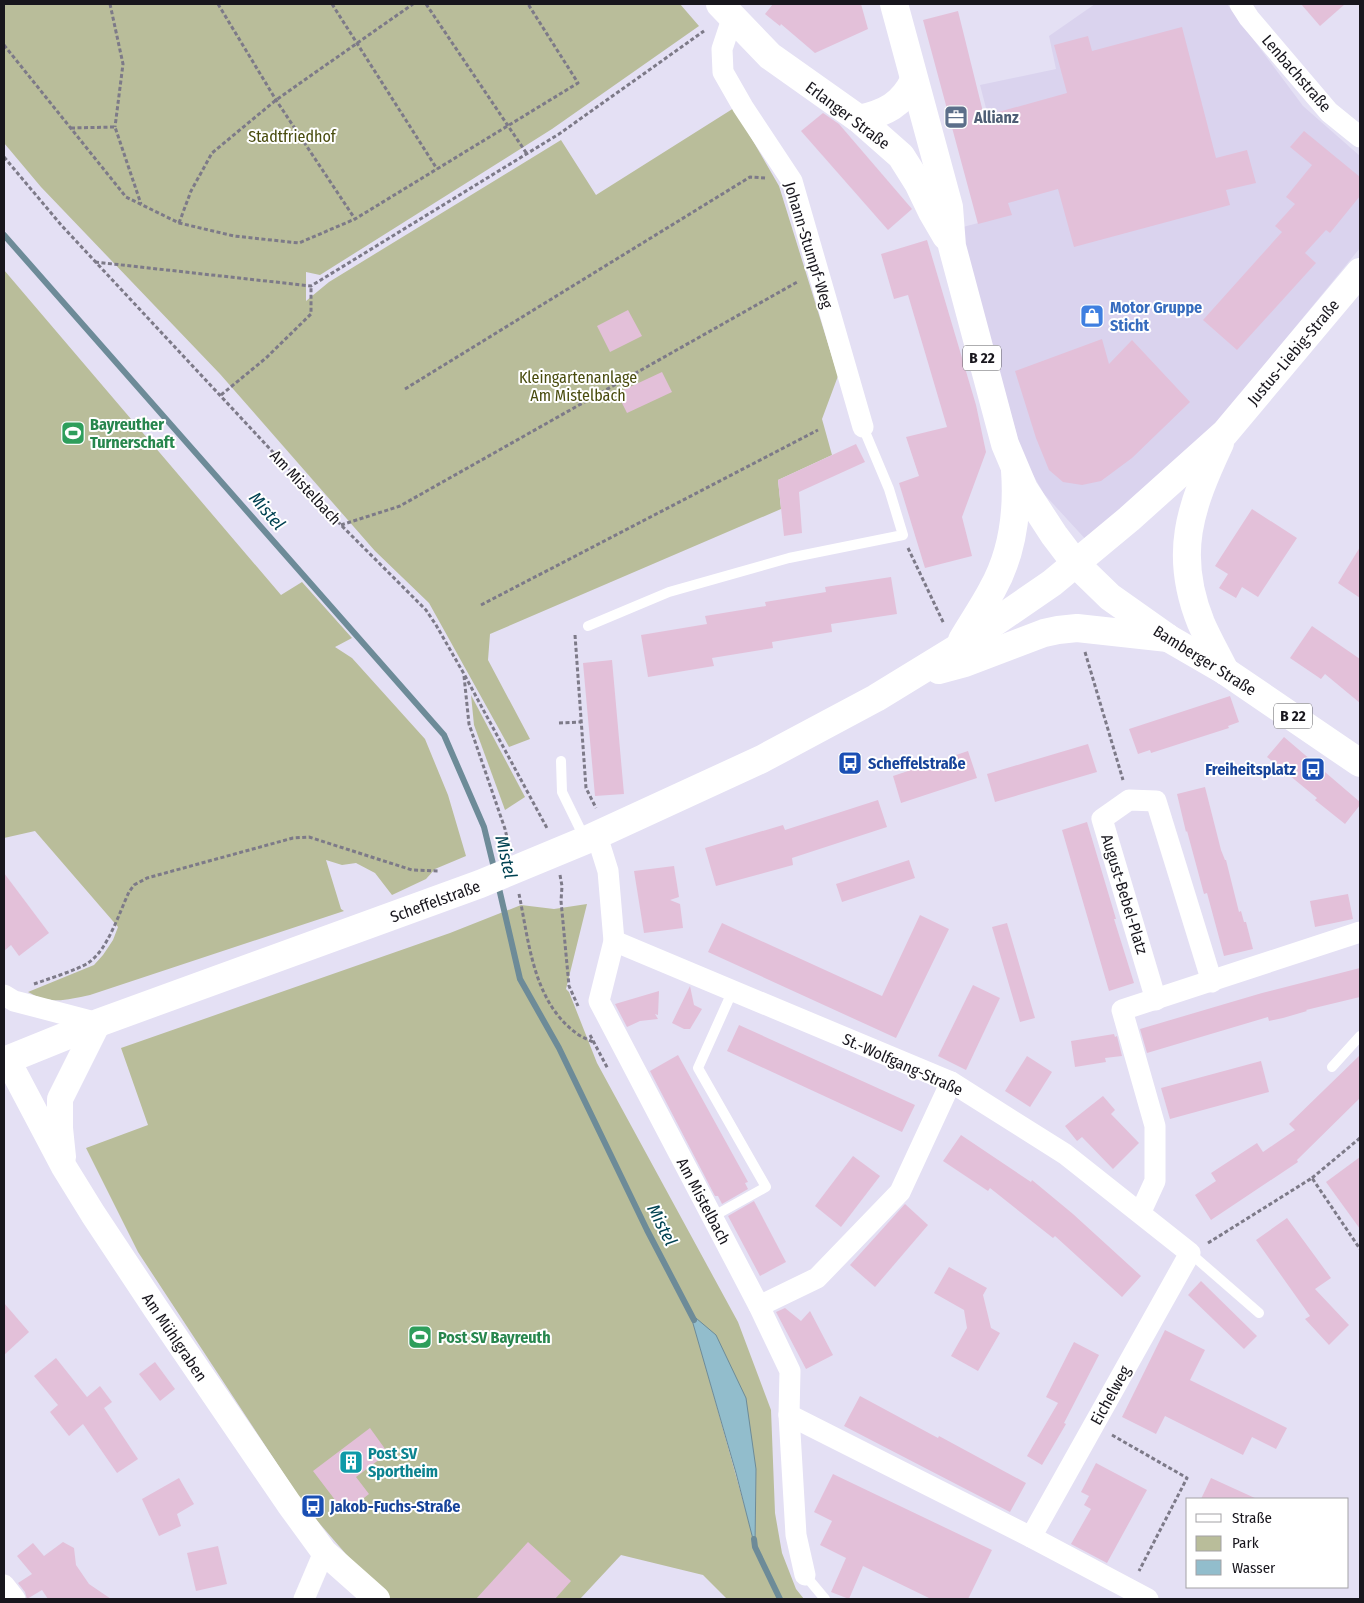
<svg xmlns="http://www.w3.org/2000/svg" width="1364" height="1603" font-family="'Fira Sans Condensed',sans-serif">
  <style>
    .built { fill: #dad3ee }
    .green { fill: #b9bd9a; fill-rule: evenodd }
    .water { fill: #92bdcc; stroke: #6d8b98 }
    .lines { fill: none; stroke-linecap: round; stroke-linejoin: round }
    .stream { stroke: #6d8b98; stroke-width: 6 }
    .building { fill: #e3c0d9 }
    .path { stroke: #7d7a88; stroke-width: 3; stroke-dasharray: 4 2.5; stroke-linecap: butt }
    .service { stroke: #fff; stroke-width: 10 }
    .minor { stroke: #fff; stroke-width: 21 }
    .tertiary { stroke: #fff; stroke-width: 26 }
    .secondary { stroke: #fff; stroke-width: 28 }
    .primary { stroke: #fff; stroke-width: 28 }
    .labels { text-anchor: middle; stroke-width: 4; stroke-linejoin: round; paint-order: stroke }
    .shield { fill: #fff; stroke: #5d5c61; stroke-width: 1 }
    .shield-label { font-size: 15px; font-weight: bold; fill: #18161d }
    .street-label { font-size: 16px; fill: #18161d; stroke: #fff }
    .service-label { font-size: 16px; font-weight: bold; fill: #4e5e75; stroke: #fff; text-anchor: start }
    .park-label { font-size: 16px; fill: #494c0e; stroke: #fff }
    .shop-label { font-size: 16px; font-weight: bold; fill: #366cbe; stroke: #fff; text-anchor: start }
    .leisure-label { font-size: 16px; font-weight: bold; fill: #27864d; stroke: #fff; text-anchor: start }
    .transit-label { font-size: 16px; font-weight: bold; fill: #164399; stroke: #fff; text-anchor: start }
    .culture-label { font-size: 16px; font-weight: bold; fill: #0d838f; stroke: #fff; text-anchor: start }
    .water-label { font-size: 18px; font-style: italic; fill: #004252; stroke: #fff }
  </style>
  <rect width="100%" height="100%" fill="#e4e0f4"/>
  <path class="built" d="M1095 4H1227L1303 106 1360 156V248L1212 429 1089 543 1044 494 1023 457 959 228 982 222 1005 181 980 85 1056 69 1049 36Z"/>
  <g class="green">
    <path d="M4 4H680L699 26 552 129 320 275 306 272V301L329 282 561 140 596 195 734 108 779 186 838 376 822 419 832 455 778 480 781 509 490 634 488 660 530 739 509 747 429 603 375 551 220 374 41 187 4 143Z"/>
    <path d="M4 270 281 595 302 582 352 638 335 647 352 658 425 739 448 795 466 856 435 869 426 879 392 895 375 873 356 863 342 865 326 860 341 909 344 911 90 995C66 1000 51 1005 28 992L94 965 103 955 113 940 118 927 35 831 4 838Z"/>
    <path d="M471 695 525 797 505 810 474 725Z"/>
    <path d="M587 904 566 989 569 992 597 1063 738 1322 771 1410 775 1513 782 1553 796 1589 804 1599H727L703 1575 621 1555 580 1599H390L358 1568 307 1509 138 1252 86 1148 148 1125 121 1048 450 933 521 905 554 909ZM691 1314 756 1469 755 1544Z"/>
  </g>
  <path class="water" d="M690 1313 716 1335 746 1398 756 1469 755 1547 736 1473Z"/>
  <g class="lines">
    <g class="stream">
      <path d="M4 235 444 735 484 827 495 872"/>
      <path d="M498 884 520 979 559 1048 647 1230 694 1320"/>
      <path d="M754 1539 755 1547 780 1599"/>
    </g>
  </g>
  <g class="building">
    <path d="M773 4H861L868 29 815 53 781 24 780 26 765 14Z"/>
    <path d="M1301 4H1345L1320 26Z"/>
    <path d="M958 11 984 116 1067 93 1054 45 1088 36 1092 51 1182 27 1216 158 1247 150 1256 183 1226 190 1230 205 1074 247 1058 189 1008 203 1012 215 978 224 923 20Z"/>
    <path d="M823 113 839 124 912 209 888 230 801 131Z"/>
    <path d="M1304 131 1360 177V196L1330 233 1326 230 1305 253 1316 263 1237 350 1203 320 1282 232 1275 226 1295 204 1286 197 1312 165 1290 147Z"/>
    <path d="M927 240 976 405 986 452 962 517 972 556 925 568 899 483 919 476 906 437 947 427 908 295 894 299 881 254Z"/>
    <path d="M628 310 642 336 610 352 597 326Z"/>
    <path d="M1102 339 1109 364 1132 340 1190 402 1132 458 1101 481 1082 485 1063 482 1049 470 1036 438 1015 371Z"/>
    <path d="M662 372 672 392 627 413 617 393Z"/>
    <path d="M856 444 865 462 799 492 802 533 784 536 778 480Z"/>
    <path d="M1252 509 1297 538 1258 597 1242 587 1236 598 1219 588 1228 574 1215 566Z"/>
    <path d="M1360 547V598L1338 583Z"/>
    <path d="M891 577 897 614 831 624 832 632 772 642 773 648 712 658 714 666 648 677 641 635 707 624 705 616 766 606 765 602 826 592 825 587Z"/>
    <path d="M1312 626 1360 659V703L1325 674 1321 679 1290 658Z"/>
    <path d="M612 660 624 794 595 796 583 663Z"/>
    <path d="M1230 696 1239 722 1228 726 1229 728 1151 753 1150 750 1138 754 1129 729Z"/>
    <path d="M1284 737 1360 802V805L1345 824 1315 800 1317 798 1267 757Z"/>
    <path d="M1088 744 1097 772 995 802 987 774Z"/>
    <path d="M968 751 977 778 901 803 893 776Z"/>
    <path d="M1205 787 1221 850 1225 860H1226L1239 912 1241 911 1244 922H1246L1253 949 1224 956 1207 893 1204 894 1187 831 1186 832 1177 794Z"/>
    <path d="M878 800 887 827 792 858 793 865 716 886 705 848 783 825 785 830Z"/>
    <path d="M1087 822 1116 919H1114L1134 983 1109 991 1062 830Z"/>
    <path d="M909 860 915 878 842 902 836 884Z"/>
    <path d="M674 866 679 897 670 900 680 904 683 928 644 933 634 871Z"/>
    <path d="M4 873 49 933 19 956 11 945 4 951Z"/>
    <path d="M1348 894 1353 919 1315 927 1310 901Z"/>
    <path d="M920 915 949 929 896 1038 708 952 722 923 882 996Z"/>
    <path d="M1007 923 1035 1018 1020 1022 992 927Z"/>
    <path d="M1360 968V997L1306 1010 1307 1011 1283 1018 1269 1021 1268 1017 1147 1053 1140 1029 1262 993Z"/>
    <path d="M973 985 1000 998 966 1070 938 1056Z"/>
    <path d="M690 986 694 1005 702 1009 690 1029H684L672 1023Z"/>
    <path d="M659 991 658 1015 655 1014 658 1019 640 1021 627 1027 615 1004Z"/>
    <path d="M739 1025 915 1105 902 1132 727 1051Z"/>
    <path d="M1114 1034 1115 1037 1117 1036 1122 1056 1105 1058 1106 1062 1075 1067 1071 1041Z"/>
    <path d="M678 1055 748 1182 745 1183 748 1189 722 1204 718 1196H715L650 1071Z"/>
    <path d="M1360 1055V1098L1297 1160 1298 1162 1211 1220 1195 1195 1216 1181 1211 1173 1257 1143 1263 1152 1295 1130 1289 1124Z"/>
    <path d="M1027 1056 1052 1072 1030 1107 1005 1091Z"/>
    <path d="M1261 1061 1269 1092 1170 1119 1161 1088Z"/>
    <path d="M1103 1096 1115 1110 1111 1114 1139 1143 1113 1169 1082 1137 1077 1141 1065 1126Z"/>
    <path d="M961 1135 1031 1182 1032 1180 1073 1214 1141 1276 1122 1297 1055 1236 1053 1238 990 1188 988 1191 943 1161Z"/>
    <path d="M853 1156 880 1176 841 1227 815 1206Z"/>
    <path d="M1360 1157V1229L1326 1182Z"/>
    <path d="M754 1201 786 1262 760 1276 728 1216Z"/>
    <path d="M905 1204 928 1225 875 1287 850 1265Z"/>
    <path d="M1287 1218 1331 1278 1315 1289 1349 1325 1329 1345 1305 1319 1310 1316 1256 1240Z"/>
    <path d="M949 1267 987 1288 983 1295 991 1328 1000 1333 978 1371 951 1356 967 1328 964 1310 934 1293Z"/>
    <path d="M1201 1281 1257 1336 1244 1349 1188 1295Z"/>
    <path d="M4 1303 29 1332 4 1355Z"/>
    <path d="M785 1308 801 1321 810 1311 833 1355 806 1369 776 1312Z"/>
    <path d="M1165 1330 1205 1350 1190 1380 1287 1428 1276 1449 1252 1437 1243 1455 1165 1416 1156 1434 1122 1417Z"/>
    <path d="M1074 1342 1099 1355 1064 1423 1066 1424 1042 1465 1027 1456 1058 1403 1046 1397Z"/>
    <path d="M56 1358 87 1397 100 1386 112 1402 104 1408 138 1459 117 1473 83 1424 69 1436 50 1412 58 1405 34 1376Z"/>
    <path d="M155 1362 175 1389 160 1401 139 1374Z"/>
    <path d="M860 1396 938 1438 939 1436 1026 1483 1010 1512 844 1426Z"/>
    <path d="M370 1428 388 1453 356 1477 369 1494 345 1513 313 1471Z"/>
    <path d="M1096 1463 1147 1490 1107 1563 1071 1544 1091 1509 1084 1505 1089 1496 1081 1492Z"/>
    <path d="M833 1474 992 1550 968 1599H931L863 1566 849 1599 831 1592 846 1558 820 1545 832 1521 814 1512Z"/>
    <path d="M179 1478 194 1504 177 1514 181 1526 159 1536 142 1499Z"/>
    <path d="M1211 1478 1257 1499H1201Z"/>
    <path d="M63 1542 74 1548 76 1565 89 1584 111 1599H48L42 1590 27 1599 25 1592 18 1583 32 1574 17 1556 33 1543 44 1556Z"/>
    <path d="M528 1542 571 1581 555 1599H476Z"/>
    <path d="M218 1546 227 1584 196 1591 187 1553Z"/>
  </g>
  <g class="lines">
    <g class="path">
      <path d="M110 4 123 64 115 127"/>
      <path d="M218 4 276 100 355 219 578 83 528 4"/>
      <path d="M332 4 437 169"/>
      <path d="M426 4 527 154"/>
      <path d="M4 45 126 197 179 223 234 236 299 243 355 219"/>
      <path d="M71 128 115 127 141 204"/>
      <path d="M4 157 62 226 341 525 426 610 436 625 464 674 548 830"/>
      <path d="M179 223 191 191 212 153 276 100 413 4"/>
      <path d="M95 262 311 286 559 134 704 31"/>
      <path d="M405 389 750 177 765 178"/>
      <path d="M221 395 266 358 311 314V286"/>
      <path d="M341 525 400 506 799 281"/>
      <path d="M908 548 944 624"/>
      <path d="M481 605 818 430"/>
      <path d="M575 635 586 788 596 808"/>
      <path d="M1085 652 1123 780"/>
      <path d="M464 676 469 724 505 829 509 846"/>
      <path d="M559 723 581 722"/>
      <path d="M560 875 562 886 561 901 569 986 578 1006"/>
      <path d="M519 894C529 942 533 1001 576 1033 581 1037 587 1039 593 1042"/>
      <path d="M34 984C48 979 77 970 88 963 108 950 119 913 129 892L134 885 147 878 293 838 309 837 412 870 440 871"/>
      <path d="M590 1035 608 1069"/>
      <path d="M1312 1178 1360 1138"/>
      <path d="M1208 1243 1312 1178 1360 1249"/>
      <path d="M1112 1435 1187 1478 1139 1571"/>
    </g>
    <g class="service">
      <path d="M588 626 669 592 789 558 903 535 889 489 863 427"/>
      <path d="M561 761 562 792 585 839"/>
      <path d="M1332 1067 1360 1036"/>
      <path d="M712 1217 766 1187 698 1068 733 990"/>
      <path d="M1190 1253 1259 1313"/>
      <path d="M805 1575 825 1599"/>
    </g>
    <g class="minor">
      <path d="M1240 4 1249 18 1329 112 1360 137"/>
      <path d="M732 19 722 49 723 72 743 107 792 181 863 427"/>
      <path d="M597 836 608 871 614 941 599 1001 759 1306 790 1371 789 1415 796 1535 805 1575"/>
      <path d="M614 941 951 1082 1065 1154 1190 1253 1031 1537"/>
      <path d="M4 995 14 1001 98 1023"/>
      <path d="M1156 1000 1102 819 1129 800 1156 801 1212 982"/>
      <path d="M1139 1212 1143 1207 1155 1181V1126L1122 1010 1360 932"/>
      <path d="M759 1306 817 1278 900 1192 951 1082"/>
      <path d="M789 1415 1031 1537 1148 1599"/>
      <path d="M4 1585 15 1599"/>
      <path d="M304 1599 324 1552"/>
    </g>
    <g class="tertiary">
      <path d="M7 1059 64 1167 93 1214 156 1309 289 1504 324 1552 377 1599"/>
      <path d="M63 1157 60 1128V1099L98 1023"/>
    </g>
    <g class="secondary">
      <path d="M1220 443C1190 507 1173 554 1201 623 1208 639 1217 655 1225 671"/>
      <path d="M962 640C972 623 983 607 992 590 1013 553 1018 512 1015 470"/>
      <path d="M939 670 965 663 1044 633 1058 630 1077 628 1168 638"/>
      <path d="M4 1061 98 1023 480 884 586 840 762 759 876 698 956 649 1052 583 1129 519 1225 433 1360 272"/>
    </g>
    <g class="primary">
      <path d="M720 4 770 56 859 119 901 156 918 183 932 212 946 236"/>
      <path d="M894 4 949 207 952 246 1005 444 1024 489 1054 535 1076 564 1110 597 1168 638 1225 671 1360 763"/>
      <path d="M859 119C885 113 902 105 914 80"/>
    </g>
  </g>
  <defs>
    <g id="office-square" transform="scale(1.25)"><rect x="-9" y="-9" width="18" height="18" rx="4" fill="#5c6f8a" stroke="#fff"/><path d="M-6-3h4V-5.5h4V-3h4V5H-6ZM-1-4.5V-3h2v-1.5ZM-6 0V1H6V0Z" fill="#fff"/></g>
    <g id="shop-square" transform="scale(1.25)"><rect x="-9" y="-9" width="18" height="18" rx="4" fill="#3f7fe0" stroke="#fff"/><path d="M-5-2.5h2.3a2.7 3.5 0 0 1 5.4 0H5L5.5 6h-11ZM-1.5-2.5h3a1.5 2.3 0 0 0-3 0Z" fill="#fff"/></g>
    <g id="stadium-square" transform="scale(1.25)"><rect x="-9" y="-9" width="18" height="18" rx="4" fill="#2e9e5b" stroke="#fff"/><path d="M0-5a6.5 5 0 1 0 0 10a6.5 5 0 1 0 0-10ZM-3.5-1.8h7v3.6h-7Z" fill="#fff"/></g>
    <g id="bus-square" transform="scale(1.25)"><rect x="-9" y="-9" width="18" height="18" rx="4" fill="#1a4fb4" stroke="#fff"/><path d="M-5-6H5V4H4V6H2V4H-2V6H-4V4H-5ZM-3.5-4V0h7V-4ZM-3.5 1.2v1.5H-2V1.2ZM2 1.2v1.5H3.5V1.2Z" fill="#fff"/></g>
    <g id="building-square" transform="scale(1.25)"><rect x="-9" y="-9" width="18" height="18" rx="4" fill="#0f9aa8" stroke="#fff"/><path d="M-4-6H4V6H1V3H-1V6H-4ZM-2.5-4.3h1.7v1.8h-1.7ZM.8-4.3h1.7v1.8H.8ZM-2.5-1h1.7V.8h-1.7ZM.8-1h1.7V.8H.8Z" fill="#fff"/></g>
  </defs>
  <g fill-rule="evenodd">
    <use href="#office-square" x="956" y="117"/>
    <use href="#shop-square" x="1092" y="316"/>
    <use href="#stadium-square" x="73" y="433"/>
    <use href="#bus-square" x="850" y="763"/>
    <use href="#bus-square" x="1313" y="769"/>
    <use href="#stadium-square" x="420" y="1337"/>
    <use href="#building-square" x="351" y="1462"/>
    <use href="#bus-square" x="313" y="1506"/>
  </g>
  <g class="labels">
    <g class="shield">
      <rect x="963" y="345.5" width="38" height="25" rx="4"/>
      <rect x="1274" y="703.5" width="38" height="25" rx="4"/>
    </g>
    <g class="shield-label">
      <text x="982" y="363">B 22</text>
      <text x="1293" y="721">B 22</text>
    </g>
    <g class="street-label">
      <text transform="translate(1297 73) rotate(49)" y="6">Lenbachstraße</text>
      <text transform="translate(848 115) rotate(37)" y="6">Erlanger Straße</text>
      <text transform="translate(809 245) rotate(73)" y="6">Johann-Stumpf-Weg</text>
      <text transform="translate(1293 352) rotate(-50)" y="6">Justus-Liebig-Straße</text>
      <text transform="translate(306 487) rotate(47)" y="6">Am Mistelbach</text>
      <text transform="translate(1205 660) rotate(32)" y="6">Bamberger Straße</text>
      <text transform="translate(1125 894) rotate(73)" y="6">August-Bebel-Platz</text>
      <text transform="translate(435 901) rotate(-20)" y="6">Scheffelstraße</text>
      <text transform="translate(903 1064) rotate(24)" y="6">St.-Wolfgang-Straße</text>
      <text transform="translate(704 1201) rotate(62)" y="6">Am Mistelbach</text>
      <text transform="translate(175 1337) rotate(56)" y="6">Am Mühlgraben</text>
      <text transform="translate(1110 1395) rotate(-61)" y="6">Eichelweg</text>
    </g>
    <g class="service-label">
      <text x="974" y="123">Allianz</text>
    </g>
    <g class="park-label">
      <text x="292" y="142">Stadtfriedhof</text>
      <text x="578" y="383">Kleingartenanlage<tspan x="578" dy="18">Am Mistelbach</tspan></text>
    </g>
    <g class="shop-label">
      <text x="1110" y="313">Motor Gruppe<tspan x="1110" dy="18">Sticht</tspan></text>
    </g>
    <g class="leisure-label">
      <text x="90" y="430">Bayreuther<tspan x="90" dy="18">Turnerschaft</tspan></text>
      <text x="438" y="1343">Post SV Bayreuth</text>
    </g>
    <g class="transit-label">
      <text x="868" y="769">Scheffelstraße</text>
      <text x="1296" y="775" text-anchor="end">Freiheitsplatz</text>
      <text x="330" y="1512">Jakob-Fuchs-Straße</text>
    </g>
    <g class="culture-label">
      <text x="368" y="1459">Post SV<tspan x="368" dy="18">Sportheim</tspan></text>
    </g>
    <g class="water-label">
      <text transform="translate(267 511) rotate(49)" y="6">Mistel</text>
      <text transform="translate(506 857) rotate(77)" y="6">Mistel</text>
      <text transform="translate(662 1225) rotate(63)" y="6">Mistel</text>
    </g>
  </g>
  <rect width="1364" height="1603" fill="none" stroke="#18161d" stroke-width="10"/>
  <rect x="1186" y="1498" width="162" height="90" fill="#ffffff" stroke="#a3a2a5"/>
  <rect x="1196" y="1514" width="25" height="8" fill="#ffffff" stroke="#a3a2a5"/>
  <text x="1232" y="1523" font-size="15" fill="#18161d">Straße</text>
  <rect x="1196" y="1536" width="25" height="15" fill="#b9bd9a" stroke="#a3a2a5"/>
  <text x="1232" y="1548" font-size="15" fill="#18161d">Park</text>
  <rect x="1196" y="1560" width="25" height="15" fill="#92bdcc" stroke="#a3a2a5"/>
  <text x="1232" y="1573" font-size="15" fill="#18161d">Wasser</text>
</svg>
